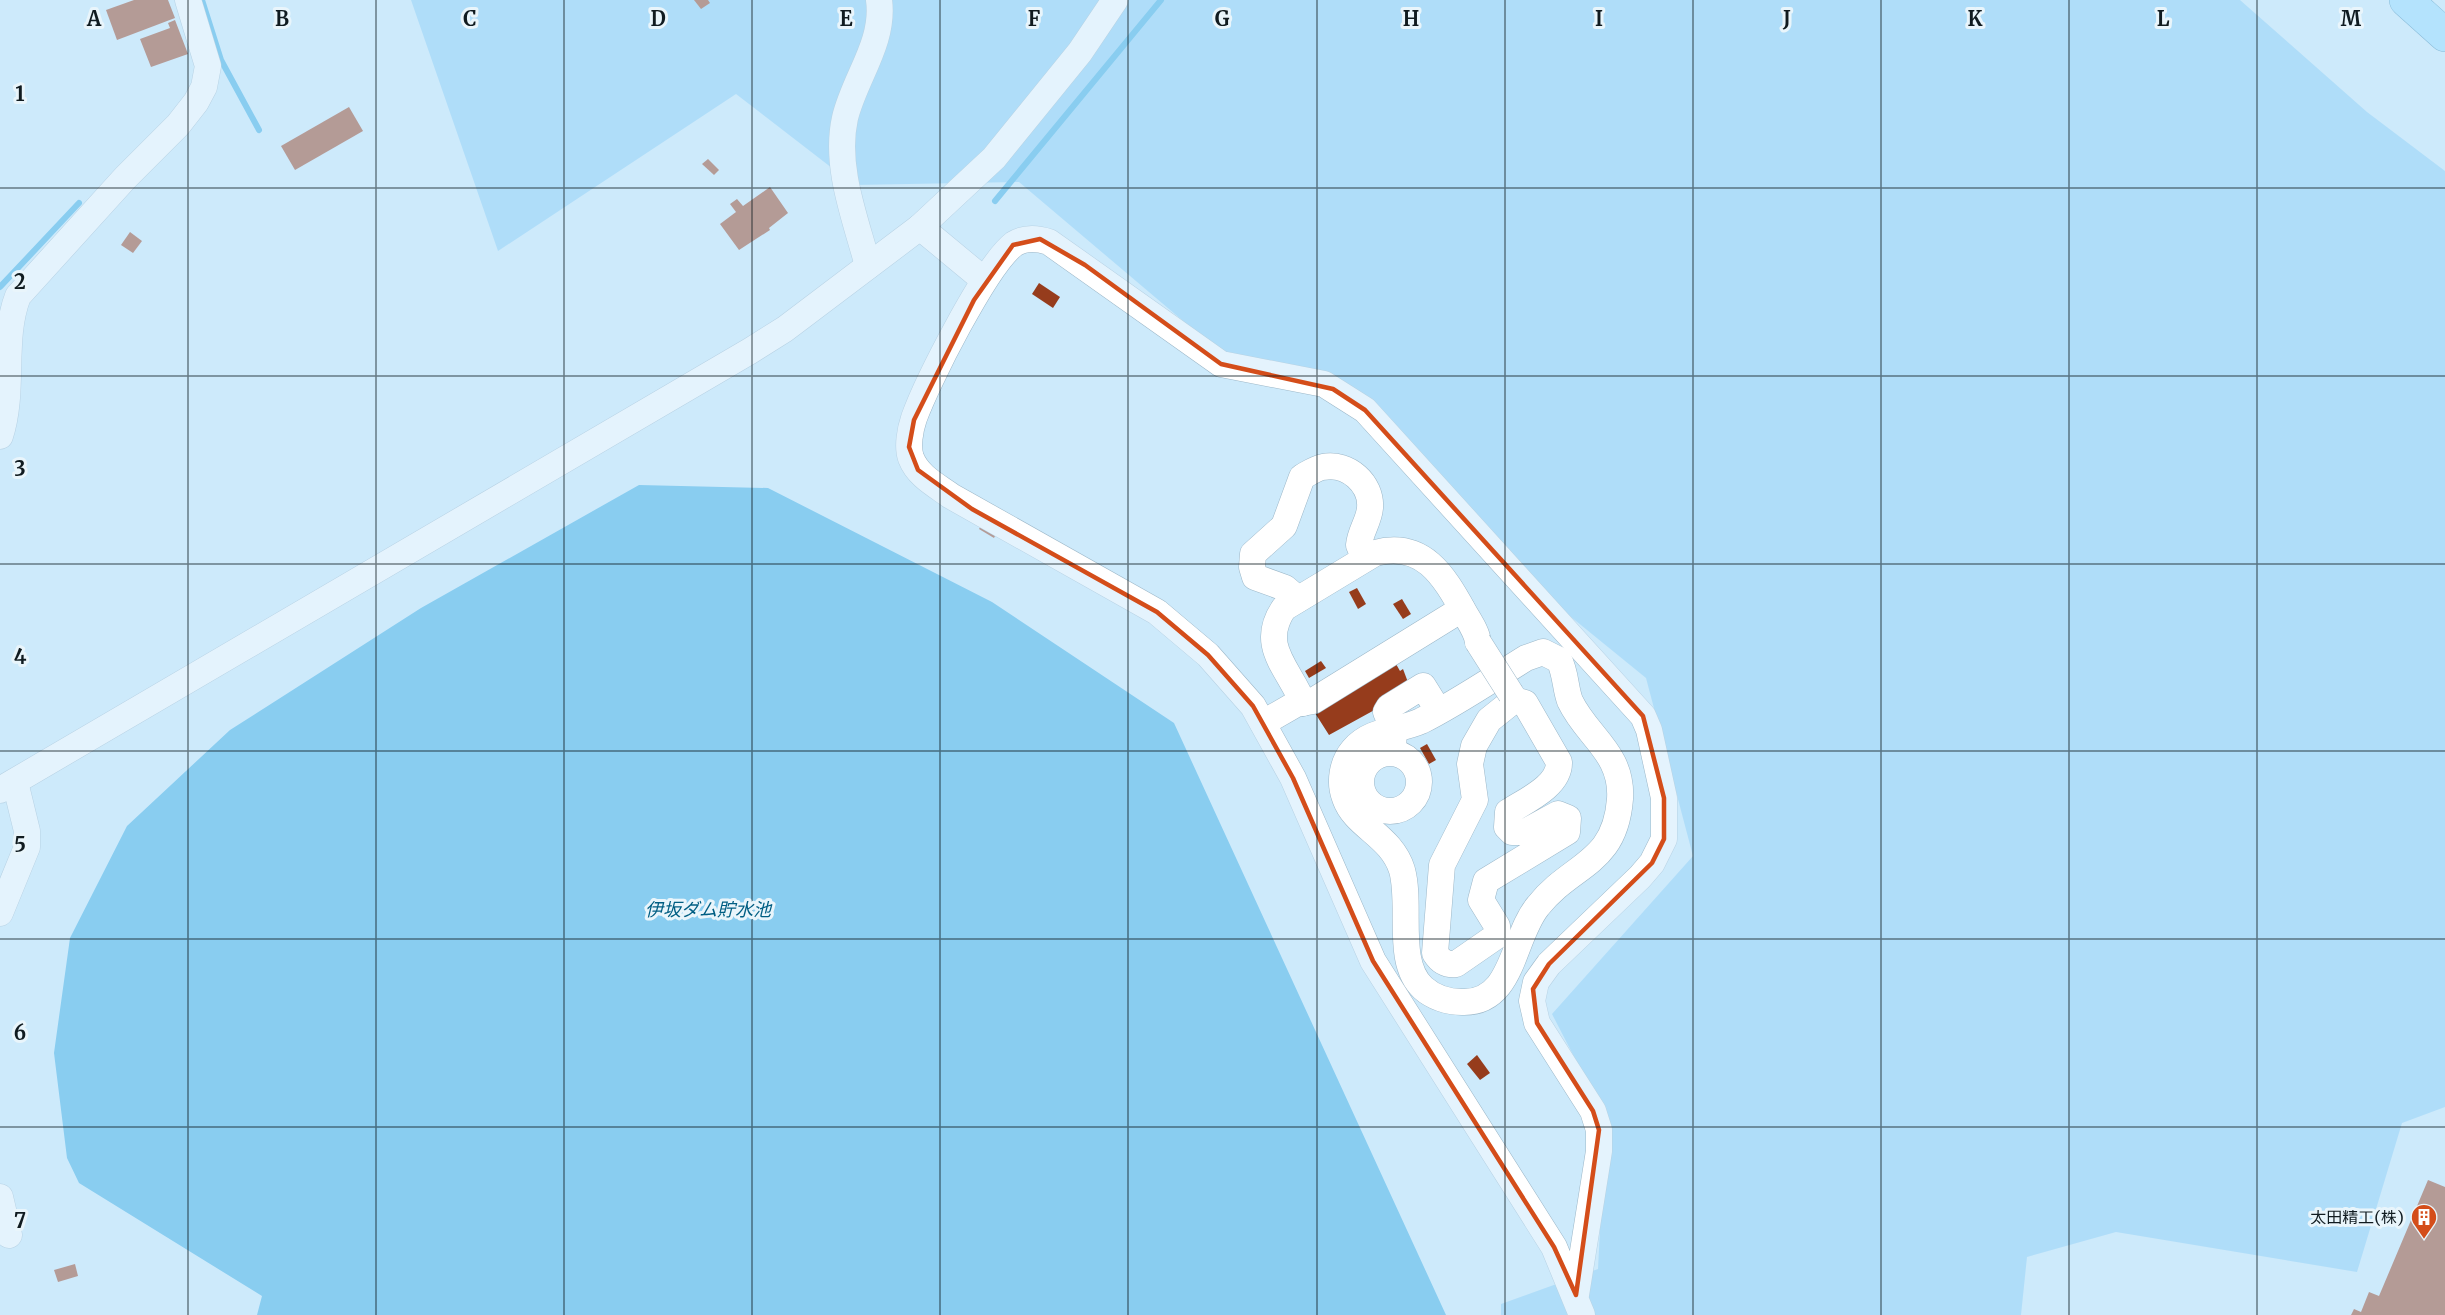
<svg xmlns="http://www.w3.org/2000/svg" width="2445" height="1315" font-family="Merriweather,'Noto Sans JP',serif">
  <style>
    .green { fill: #8bcff5 }
    .water { fill: #35abe2 }
    .lines { fill: none; stroke-linecap: round; stroke-linejoin: round }
    .stream { stroke: #35abe2; stroke-width: 6 }
    .building { fill: #963c1c }
    .minor-casing { stroke: #9cb7c8; stroke-width: 27 }
    .major-casing { stroke: #3988b0; stroke-width: 34 }
    .minor { stroke: #fff; stroke-width: 26 }
    .major { stroke: #95dbfe; stroke-width: 33 }
    .minor-bridge-casing { stroke: #9cb7c8; stroke-width: 27; stroke-linecap: butt }
    .minor-bridge { stroke: #fff; stroke-width: 26 }
    .marked { fill: none; stroke: #d44d1a; stroke-width: 4.5; stroke-linejoin: round }
    .grid { fill: none; stroke: #101b20; stroke-width: 1.5; stroke-opacity: 0.55 }
    .labels { text-anchor: middle; stroke-width: 6; stroke-linejoin: round; paint-order: stroke }
    .poi-label { font-size: 16px; fill: #101b20; stroke: #e9f5fb; text-anchor: end }
    .water-label { font-size: 18px; font-style: italic; fill: #005e83; stroke: #e9f5fb }
    .grid-label { font-size: 20px; text-anchor: middle; font-weight: bold; fill: #101b20; stroke: #e9f5fb; stroke-width: 6; stroke-linejoin: round; paint-order: stroke }
  </style>
  <rect width="100%" height="100%" fill="#cdeafb"/>
  <path class="green" d="M411 0H2240L2367 112 2445 171V1107L2402 1123 2357 1272 2116 1232 2027 1257 2021 1315H1501V1304L1598 1269 1605 1130 1600 1107 1552 1014 1693 856 1646 678 1560 608 1387 417 1221 353 1019 182 854 185 736 94 498 251Z"/>
  <path class="water" d="M639 485 768 488 992 602 1174 723 1446 1315H257L262 1296 79 1183 67 1158 54 1053 70 938 127 826 230 730 421 608Z"/>
  <g class="lines">
    <g class="stream">
      <path d="M202 0 221 60 259 130"/>
      <path d="M995 201 1161 0"/>
      <path d="M0 287 79 203"/>
    </g>
  </g>
  <g class="building">
    <path d="M134 0H168L175 18 117 40 106 10Z"/>
    <path d="M694 0H708L710 3 701 9Z"/>
    <path d="M175 20 188 54 151 67 140 39 170 28 168 23Z"/>
    <path d="M349 107 363 131 295 170 281 146Z"/>
    <path d="M708 159 719 170 714 175 702 164Z"/>
    <path d="M770 187 788 213 769 228 770 230 739 250 720 224 736 212 730 204 737 199 743 206Z"/>
    <path d="M130 232 142 241 133 253 121 245Z"/>
    <path d="M1039 283 1060 297 1053 308 1032 294Z"/>
    <path d="M982 524 997 532 994 538 979 529Z"/>
    <path d="M1357 588 1366 604 1358 609 1349 592Z"/>
    <path d="M1402 599 1411 614 1403 619 1393 604Z"/>
    <path d="M1321 661 1326 668 1309 678 1305 671Z"/>
    <path d="M1396 664 1400 671 1403 669 1409 685 1389 702 1329 735 1315 713Z"/>
    <path d="M1427 744 1436 760 1429 764 1420 748Z"/>
    <path d="M1477 1055 1490 1073 1480 1080 1467 1064Z"/>
    <path d="M2428 1180 2445 1187V1315H2351L2354 1309 2361 1312 2369 1292 2379 1296Z"/>
    <path d="M75 1264 78 1276 58 1282 54 1270Z"/>
  </g>
  <g class="lines">
    <g class="minor-casing">
      <g id="minor">
        <path d="M920 227 994 158 1080 52 1115 0"/>
        <path d="M868 266C856 220 834 167 845 118 854 79 885 42 879 0"/>
        <path d="M0 436C15 390 1 340 18 296L125 178 178 125 196 102 204 87 208 66 188 0"/>
        <path d="M1298 599 1285 588 1255 577 1252 567 1253 554 1284 526 1302 477C1309 473 1316 468 1323 467 1348 462 1372 484 1370 508 1369 521 1360 532 1359 545L1364 557"/>
        <path d="M1543 652 1559 660C1566 673 1565 688 1570 701 1587 737 1623 753 1620 799 1615 865 1572 863 1538 906 1512 937 1514 1004 1462 1002 1448 1002 1433 997 1423 988 1395 962 1412 906 1402 870 1391 835 1355 827 1345 798 1339 782 1342 763 1353 750 1370 729 1399 731 1421 721 1457 703 1492 679 1526 658Z"/>
        <path d="M1511 694 1514 700 1525 703 1559 762C1560 786 1525 801 1508 812L1507 827 1512 832H1525L1558 814 1568 818 1567 832 1486 881 1481 900 1497 926 1498 935 1456 964C1446 965 1440 961 1435 953L1442 865 1475 800 1470 764 1474 746 1489 720 1514 700"/>
        <path d="M1303 703C1289 668 1258 646 1284 608L1375 553C1423 540 1444 576 1464 612 1469 621 1477 632 1478 642"/>
        <path d="M1263 723 1296 704 1313 701 1462 609"/>
        <path d="M1393 747 1394 730 1386 712 1389 707 1423 686 1438 710"/>
        <circle cx="1390" cy="782" r="29"/>
        <path d="M0 790 750 351 785 329 920 227 984 280"/>
        <path d="M0 913 27 847V831L15 782"/>
        <path d="M0 1197 9 1235"/>
        <path d="M1576 1295 1599 1151V1130L1593 1111 1537 1023 1532 1001 1536 982 1549 964 1640 877 1652 863 1664 839V798L1649 730 1643 716 1365 410 1324 384 1221 364 1049 242C1037 238 1025 237 1014 244 986 265 927 382 914 418 910 430 907 447 911 458 918 476 936 485 951 496L1157 612 1208 655 1253 706 1293 778 1373 961 1554 1247 1582 1315"/>
      </g>
    </g>
    <g class="major-casing">
      <path id="major" d="M2406 0 2445 35"/>
    </g>
    <use href="#minor" class="minor"/>
    <use href="#major" class="major"/>
    <g class="minor-bridge-casing">
      <path id="minor-bridge" d="M1478 642 1511 694"/>
    </g>
    <use href="#minor-bridge" class="minor-bridge"/>
  </g>
  <path d="M0 0H2445V1315H0ZM1040 239 1085 265 1221 364 1333 389 1365 410 1643 716 1664 798V839L1652 863 1549 964 1533 989 1537 1023 1593 1111 1599 1130 1576 1295 1554 1247 1373 961 1293 778 1253 706 1208 655 1157 612 972 509 918 470 909 447 914 420 974 300 1013 245Z" fill="#cdeafb" fill-opacity=".55" fill-rule="evenodd"/>
  <path class="marked" d="M1040 239 1085 265 1221 364 1333 389 1365 410 1643 716 1664 798V839L1652 863 1549 964 1533 989 1537 1023 1593 1111 1599 1130 1576 1295 1554 1247 1373 961 1293 778 1253 706 1208 655 1157 612 972 509 918 470 909 447 914 420 974 300 1013 245Z"/>
  <path class="grid" d="M188 0V1315M376 0V1315M564 0V1315M752 0V1315M940 0V1315M1128 0V1315M1317 0V1315M1505 0V1315M1693 0V1315M1881 0V1315M2069 0V1315M2257 0V1315M0 188H2445M0 376H2445M0 564H2445M0 751H2445M0 939H2445M0 1127H2445"/>
  <defs>
    <g id="building-pin" transform="scale(1.35)"><path d="M0 17L-7.5 6A9.5 9.5 0 1 1 7.5 6Z" fill="#d44d1a" stroke="#e9f5fb"/><path d="M-4-6H4V6H1V3H-1V6H-4ZM-2.5-4.3h1.7v1.8h-1.7ZM.8-4.3h1.7v1.8H.8ZM-2.5-1h1.7V.8h-1.7ZM.8-1h1.7V.8H.8Z" fill="#fff"/></g>
  </defs>
  <g fill-rule="evenodd">
    <use href="#building-pin" x="2424" y="1217"/>
  </g>
  <g class="labels">
    <g class="poi-label">
      <text x="2404" y="1223">太田精工(株)</text>
    </g>
    <g class="water-label">
      <text x="708" y="916">伊坂ダム貯水池</text>
    </g>
  </g>
  <g class="grid-label">
    <text x="94" y="26">A</text>
    <text x="282" y="26">B</text>
    <text x="470" y="26">C</text>
    <text x="658" y="26">D</text>
    <text x="846" y="26">E</text>
    <text x="1034" y="26">F</text>
    <text x="1222" y="26">G</text>
    <text x="1411" y="26">H</text>
    <text x="1599" y="26">I</text>
    <text x="1787" y="26">J</text>
    <text x="1975" y="26">K</text>
    <text x="2163" y="26">L</text>
    <text x="2351" y="26">M</text>
    <text x="20" y="101">1</text>
    <text x="20" y="289">2</text>
    <text x="20" y="476">3</text>
    <text x="20" y="664">4</text>
    <text x="20" y="852">5</text>
    <text x="20" y="1040">6</text>
    <text x="20" y="1228">7</text>
  </g>
</svg>
